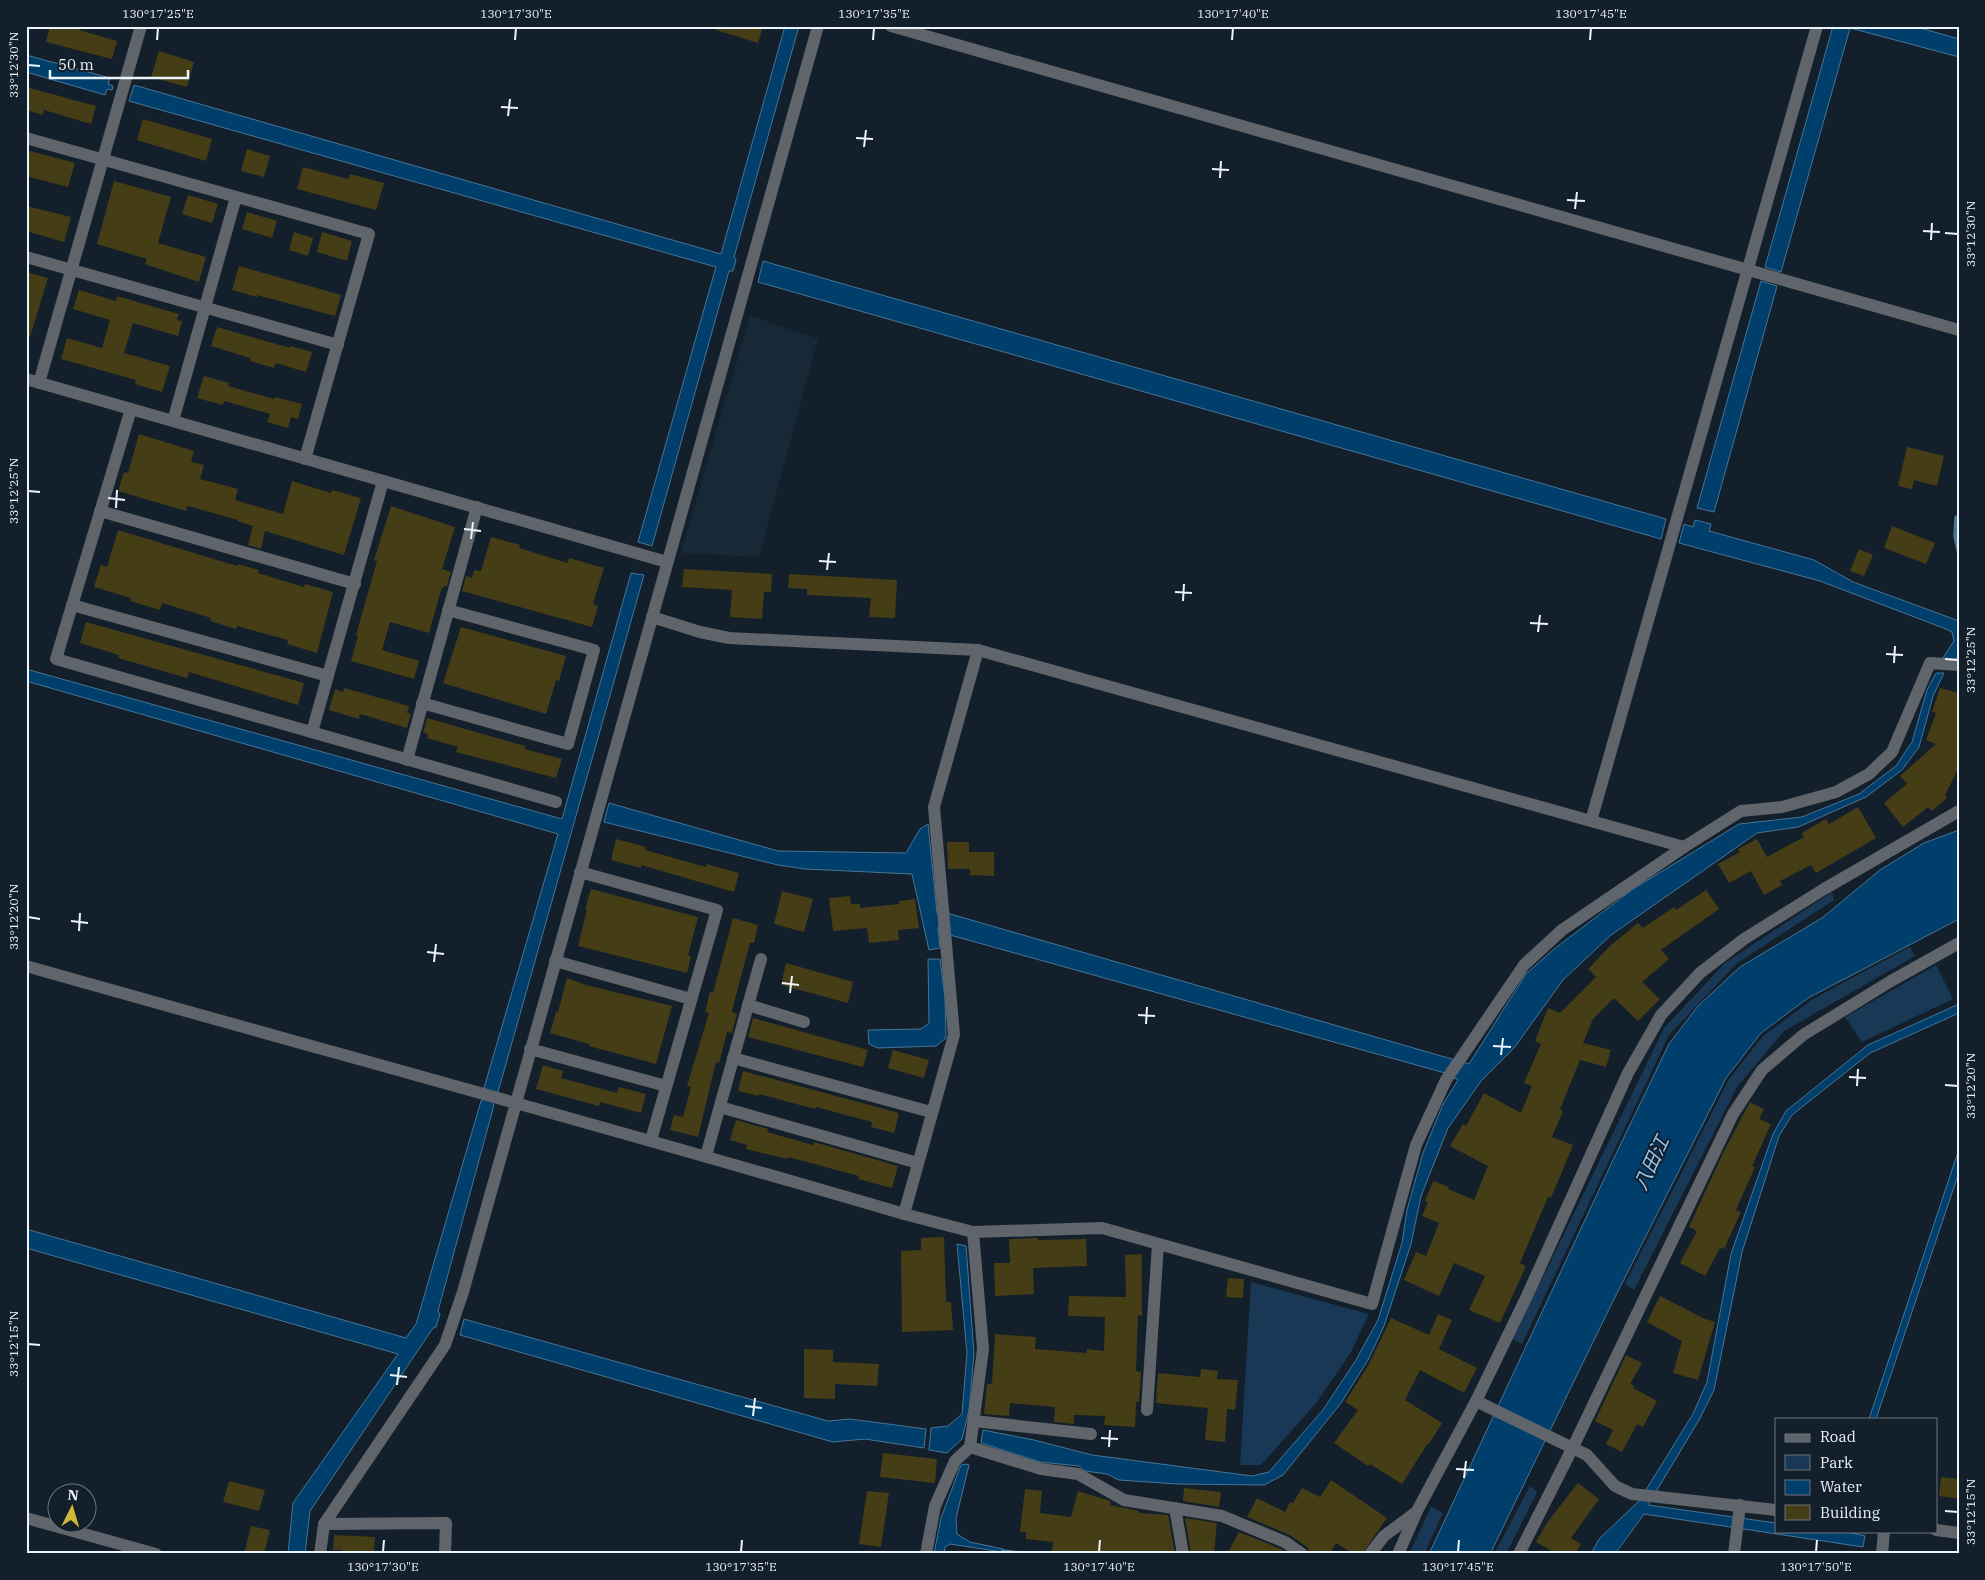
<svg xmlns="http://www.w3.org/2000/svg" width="1985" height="1580" font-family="'IBM Plex Serif','Noto Sans JP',serif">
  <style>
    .built { fill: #172837 }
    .green { fill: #193855 }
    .water { fill: #003e6c; stroke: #477597 }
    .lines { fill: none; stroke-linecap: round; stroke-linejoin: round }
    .stream { stroke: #477597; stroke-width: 5.5 }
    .building { fill: #453d15 }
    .minor { stroke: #60656b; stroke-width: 12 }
    .tertiary { stroke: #60656b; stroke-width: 12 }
    .ticks { fill: none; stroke: #ecf4fb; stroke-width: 2 }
    .labels { text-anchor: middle; stroke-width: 4; stroke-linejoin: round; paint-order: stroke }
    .water-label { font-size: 19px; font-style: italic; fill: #9cc8f3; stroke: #131f2a }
    .neatline { fill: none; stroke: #ecf4fb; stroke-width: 2 }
    .ticks-label { font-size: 12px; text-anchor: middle; fill: #ecf4fb }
  </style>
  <rect width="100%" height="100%" fill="#131f2a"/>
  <path class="built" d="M750 315 818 339 759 557 681 553Z"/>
  <g class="green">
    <path d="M1832 892 1834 900 1736 964 1669 1035 1522 1344 1513 1339 1664 1028 1725 963Z"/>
    <path d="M1910 947 1915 956 1784 1031 1737 1087 1634 1290 1625 1284 1729 1079 1763 1036 1813 999Z"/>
    <path d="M1936 965 1953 999 1862 1042 1845 1017Z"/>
    <path d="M1251 1282 1369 1314 1351 1352 1317 1402 1261 1465H1240Z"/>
    <path d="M1530 1486 1537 1492 1506 1554H1494Z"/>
    <path d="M1431 1507 1443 1513 1424 1554H1409Z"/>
  </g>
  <g class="water">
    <path d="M785 26H799L734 257 736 260 733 271H729L652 546 638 542 716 267 129 101 134 85 721 254Z"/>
    <path d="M1833 26H1913L1959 39V57L1850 28 1781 272 1765 267Z"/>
    <path d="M26 55 110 78 108 84 113 86 112 90 107 89 105 95 26 72Z"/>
    <path d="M763 261 1666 519 1661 539 758 282Z"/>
    <path d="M1761 281 1777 286 1714 512 1697 508Z"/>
    <path d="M1695 520 1711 524 1709 531 1814 560 1853 582 1959 621V655L1955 659 1943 658 1954 641 1952 632 1946 629 1820 581 1679 543 1684 524 1693 527Z"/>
    <path d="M631 573 644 575 498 1092H497L493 1104 494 1105 438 1311 440 1314 436 1327 433 1328 310 1511 305 1554H288L293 1503 398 1354 26 1248V1229L406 1338 416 1324 481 1101H482L486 1089 484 1088 558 834 26 681V669L562 819Z"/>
    <path d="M1936 673H1944L1933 696 1919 747 1902 770 1866 797 1798 827 1757 833 1611 935 1563 980 1514 1048 1481 1081 1448 1128 1421 1196 1411 1244 1384 1326 1368 1360 1341 1403 1283 1475 1264 1485 1177 1484 1119 1480 1107 1474 1085 1471 1079 1466 1040 1462 981 1443 983 1430 1034 1440 1092 1455 1252 1476 1269 1472 1323 1410 1356 1360 1378 1320 1402 1243 1407 1210 1423 1153 1443 1104 1458 1080 1445 1073 950 935 949 930 938 927 940 948 929 950 912 874 805 869 778 865 604 822 609 803 778 851 906 853 920 829 928 824 937 913 947 917V913L1469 1064 1526 974 1554 949 1633 889 1739 824 1802 817 1859 794 1896 766 1912 742 1927 690Z"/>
    <path d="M1959 830V919L1808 998 1761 1033 1726 1078 1612 1303 1490 1554H1429L1613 1160 1669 1044 1698 1006 1740 967 1822 918 1880 870 1924 843Z"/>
    <path d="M928 959H940L945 998 946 1038 936 1046 878 1048 869 1044 868 1030 921 1029 929 1023Z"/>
    <path d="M1959 1004V1013L1870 1053 1792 1115 1779 1136 1742 1252 1714 1390 1699 1420 1648 1505 1776 1523V1531H1845L1865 1536 1863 1547 1644 1514 1615 1554H1591L1599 1539 1639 1501 1693 1414 1707 1382 1731 1254 1773 1134 1786 1111 1868 1045Z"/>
    <path d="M1959 1149V1172L1876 1419H1869Z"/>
    <path d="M957 1244 966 1246 974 1354 969 1410 962 1439 947 1453 929 1450 931 1428 948 1426 962 1414 967 1353Z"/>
    <path d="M464 1319 828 1421 850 1419 926 1429 924 1448 865 1439 833 1442 460 1335Z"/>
    <path d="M966 1464 969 1465 956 1518 957 1534 970 1542 1003 1549V1552L950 1544 945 1547 944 1554H934L941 1518 961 1465Z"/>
  </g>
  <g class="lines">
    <g class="stream">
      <path d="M1957 518 1956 536 1959 550"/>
      <path d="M1003 1552 1021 1554"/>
    </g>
  </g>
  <g class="building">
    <path d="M50 26H71L80 29 79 30 117 41 112 59 46 42Z"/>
    <path d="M717 26H763L758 43 716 30Z"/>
    <path d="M159 51 194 62 187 87 151 77Z"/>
    <path d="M26 87 96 106 91 124 44 110 43 115 26 110Z"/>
    <path d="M143 119 212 139 206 161 137 140Z"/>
    <path d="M247 149 270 156 264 177 241 171Z"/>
    <path d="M26 150 75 163 68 187 26 176Z"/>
    <path d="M303 167 348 179 350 174 384 183 376 210 297 189Z"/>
    <path d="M114 181 171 197 158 243 206 257 199 282 145 264 147 259 97 244Z"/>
    <path d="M188 195 218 204 212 223 182 214Z"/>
    <path d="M26 206 71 217 64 242 26 231Z"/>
    <path d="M247 212 277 221 272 238 242 229Z"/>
    <path d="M294 232 313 238 308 256 289 250Z"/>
    <path d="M322 232 352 241 347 261 317 252Z"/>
    <path d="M239 266 341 295 335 316 257 295V297L232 290Z"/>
    <path d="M26 272 48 278 30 337H26Z"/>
    <path d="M79 290 116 301 117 296 179 314 177 320 182 321 178 336 133 323 124 353 170 366 162 392 135 384 136 380 61 359 67 338 102 348 110 320 73 309Z"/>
    <path d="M217 327 290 348 291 346 312 352 306 372 276 363 274 368 250 361V358L211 346Z"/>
    <path d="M204 376 229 383 228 386 274 399 275 397 302 404 298 419 291 417 288 428 267 422 270 414 224 401 223 405 197 398Z"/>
    <path d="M139 434 194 451 191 462 204 465 200 479 238 489 235 500 283 514 292 481 331 493 332 490 361 498 344 555 265 531 261 549 248 545 253 526 237 521 238 520 188 506 186 511 118 491 124 472 128 473Z"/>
    <path d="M1907 447 1944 456 1937 486 1914 480 1912 489 1898 486Z"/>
    <path d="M391 506 455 527 442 569 451 572 447 586H444L441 590 429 633 390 622 382 650 419 661 414 679 351 661 358 636 356 635 377 561 374 560Z"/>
    <path d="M1892 526 1935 543 1926 564 1884 548Z"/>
    <path d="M118 530 237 566 238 564 259 570 258 573 304 587 305 584 333 592 317 653 287 644 288 640 237 626 236 629 210 621 211 618 162 603 160 610 130 601 131 598 94 587 101 565 107 567Z"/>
    <path d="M491 537 520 545 519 548 568 563 569 558 604 568 593 604 598 606 592 627 462 591 466 576 472 578 474 570 481 571Z"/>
    <path d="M1859 549 1873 555 1864 576 1850 571Z"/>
    <path d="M684 569 772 574 771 592H764L762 619 730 617 732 590 682 587Z"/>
    <path d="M789 574 897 580 895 618 869 617 871 598 807 595V589L788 588Z"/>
    <path d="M86 622 304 683 298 705 189 672 187 678 118 658 119 655 80 643Z"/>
    <path d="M461 627 566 656 559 681 556 680 546 714 443 683Z"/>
    <path d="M344 688 409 706 407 713 411 714 407 728 360 714 359 719 329 710 335 689 343 692Z"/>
    <path d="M1940 688 1959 693V767L1945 795 1947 798 1932 811 1928 807 1903 827 1884 803 1907 784 1900 776 1936 744 1926 740 1936 713 1932 712Z"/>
    <path d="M427 718 525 746 524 749 562 759 556 778 456 752 458 747 427 738 428 734 423 733Z"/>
    <path d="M1858 807 1876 838 1816 873 1811 865 1780 881 1782 885 1764 895 1751 871 1729 883 1718 864 1740 852 1738 849 1757 839 1767 857 1804 837 1802 833 1826 819 1829 824Z"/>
    <path d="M616 839 646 847 645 850 706 867V864L739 873 734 892 641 865V868L611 860Z"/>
    <path d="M947 842H969V852H994V876L970 875V869H948Z"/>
    <path d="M591 889 698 917 688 956H691L687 973 578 946 587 909H585Z"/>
    <path d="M1706 890 1719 909 1661 950 1669 959 1642 982 1660 999 1638 1021 1614 998 1593 1019 1583 1043 1611 1050 1606 1067 1580 1060 1560 1109 1563 1111 1552 1137 1573 1145 1551 1198 1548 1197 1520 1263 1526 1266 1500 1323 1469 1310 1485 1276 1454 1263 1439 1296 1404 1280 1416 1252 1426 1256 1439 1223 1422 1216 1428 1202 1425 1201 1433 1181 1449 1187 1448 1189 1474 1200 1488 1166 1450 1146 1463 1124 1466 1126 1484 1093 1521 1113 1532 1086 1524 1083 1541 1044 1535 1041 1548 1008 1560 1013 1596 977 1588 969 1610 946 1638 923 1643 928 1674 907 1676 910Z"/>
    <path d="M782 891 813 899 804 932 774 924Z"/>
    <path d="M850 896 851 904H860V908L899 904V901L915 899 919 928 898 930 899 940 869 943 867 928 833 931 829 898Z"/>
    <path d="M733 918 758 925 754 943H750L735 999 732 1012 737 1014 732 1033 727 1032 719 1063 716 1062 698 1137 670 1130 674 1115 683 1117 691 1087 687 1086 709 1013 705 1012 710 992 713 993Z"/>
    <path d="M786 963 853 982 848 1003 781 985Z"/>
    <path d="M567 978 586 985 672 1006 656 1064 589 1046V1044L550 1033 556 1012H558Z"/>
    <path d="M753 1018 868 1050 863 1067 748 1037Z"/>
    <path d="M893 1050 929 1060 924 1078 888 1068Z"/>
    <path d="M543 1065 563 1071 561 1078 617 1093 619 1087 646 1094 641 1113 600 1102 599 1106 536 1089Z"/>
    <path d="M743 1071 899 1113 894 1133 871 1127 872 1122 816 1107 815 1109 759 1094V1096L738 1091Z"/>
    <path d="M1750 1102 1764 1109 1759 1119 1771 1124 1752 1166 1755 1167 1736 1210 1741 1212 1724 1249 1720 1248 1705 1276 1680 1263 1697 1231 1689 1227 1723 1153Z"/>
    <path d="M736 1120 768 1129 767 1132 813 1145 814 1142 898 1166 892 1188 858 1179 859 1176 788 1157 787 1159 746 1149 747 1145 730 1140Z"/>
    <path d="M944 1237 946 1302H951L953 1330 902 1332 901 1251 921 1250V1238Z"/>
    <path d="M1038 1238V1240L1086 1239 1087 1266 1033 1268 1034 1294 995 1296 994 1263H1010L1009 1239Z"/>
    <path d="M1142 1254V1316L1138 1315 1136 1371 1141 1372 1139 1402H1136L1135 1427 1104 1425 1105 1416 1074 1415V1424L1054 1422 1055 1407 1010 1403 1009 1416 984 1414 987 1384H992L995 1334 1036 1337 1035 1349 1086 1353 1087 1349 1104 1351 1105 1317 1068 1316 1069 1296 1126 1297 1125 1255Z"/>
    <path d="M1228 1278 1244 1279 1243 1298 1226 1297Z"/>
    <path d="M1660 1296 1703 1318 1715 1322 1698 1380 1673 1373 1682 1341 1647 1322Z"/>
    <path d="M1438 1314 1452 1320 1439 1349 1477 1368 1464 1393 1420 1370 1405 1400 1442 1423 1429 1444 1428 1443 1402 1484 1370 1464 1368 1466 1334 1443 1358 1410 1345 1402 1369 1364 1391 1318 1429 1335Z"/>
    <path d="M804 1349 833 1350V1362L879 1364 877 1386 835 1384V1399L804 1398Z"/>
    <path d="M1626 1355 1642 1363 1630 1384 1634 1386 1633 1388 1657 1401 1643 1427 1637 1424 1622 1452 1606 1444 1613 1430 1595 1421Z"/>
    <path d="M1201 1369 1218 1371 1217 1379 1238 1380 1235 1410 1227 1409 1225 1442 1205 1440 1208 1408 1156 1403 1158 1373 1200 1377Z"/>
    <path d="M883 1453 937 1459 935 1483 880 1477Z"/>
    <path d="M1941 1477 1959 1479V1499L1939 1496Z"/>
    <path d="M1331 1480 1387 1518 1362 1554H1354L1336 1543 1330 1554H1310L1307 1547 1290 1535 1247 1517 1257 1498 1285 1512 1290 1502 1293 1503 1302 1488 1320 1497Z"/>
    <path d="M229 1481 265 1490 259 1511 223 1502Z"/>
    <path d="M1578 1483 1599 1499 1571 1538 1581 1544 1575 1554H1557L1536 1542 1546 1524Z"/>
    <path d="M1184 1488 1221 1492 1219 1507 1183 1501Z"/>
    <path d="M1025 1489 1042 1491 1040 1513 1071 1517 1078 1491 1107 1500 1111 1502 1110 1505 1139 1511V1513L1168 1515 1175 1554H1093L1052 1551 1053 1542 1026 1539V1532H1020Z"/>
    <path d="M867 1491 889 1493 881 1547 859 1544Z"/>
    <path d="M1185 1518 1217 1523 1214 1554H1191Z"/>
    <path d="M251 1526 270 1530 264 1554H244Z"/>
    <path d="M1239 1532 1281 1549 1288 1554H1227Z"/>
    <path d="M334 1535 375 1537 374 1554H342V1550H333Z"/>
  </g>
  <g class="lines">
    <g class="minor">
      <path d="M891 26 1959 330"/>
      <path d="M26 138 369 234 305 459"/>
      <path d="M26 257 338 345"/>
      <path d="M39 383 141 26"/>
      <path d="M131 409 56 659 556 802"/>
      <path d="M173 421 236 197"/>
      <path d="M100 511 355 584"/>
      <path d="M72 605 328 676"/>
      <path d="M652 617 700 632 729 638 978 650 1591 821 1817 26"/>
      <path d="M978 650 934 807 954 1035 904 1214 973 1232 1102 1228 1372 1304 1416 1145 1446 1080 1524 965 1562 930 1684 847 1591 821"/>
      <path d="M422 703 568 744 594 650 448 610"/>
      <path d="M312 732 383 481"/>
      <path d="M407 760 477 507"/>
      <path d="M1684 847 1741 811 1782 807 1836 792 1869 774 1892 752 1930 663 1959 665"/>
      <path d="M580 872 717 910 651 1140"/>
      <path d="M555 961 691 999"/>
      <path d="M26 966C319 1049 612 1128 904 1214"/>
      <path d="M748 1005 804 1022"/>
      <path d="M530 1049 666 1086"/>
      <path d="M733 1058 931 1112"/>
      <path d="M720 1107 918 1163"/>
      <path d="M706 1156 761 959"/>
      <path d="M1476 1401 1587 1455 1615 1486 1632 1494 1776 1510"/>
      <path d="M1147 1410 1158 1244"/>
      <path d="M974 1421 1091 1434"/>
      <path d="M970 1447 1041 1469 1078 1474 1124 1500 1222 1516 1285 1542 1302 1554"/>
      <path d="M1175 1508 1183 1554"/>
      <path d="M26 1518 156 1554"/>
      <path d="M324 1524 446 1523 445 1554"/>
      <path d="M1936 1530 1959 1533"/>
      <path d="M926 1554 935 1506 955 1461 970 1447 983 1349 973 1232"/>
      <path d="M1370 1554 1384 1536 1415 1513"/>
      <path d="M1398 1554 1417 1511 1476 1401 1527 1296 1628 1073 1661 1015 1700 973 1744 939 1824 889 1959 811"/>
      <path d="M1519 1554 1573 1447 1733 1114 1762 1070 1803 1035 1891 981 1959 943"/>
      <path d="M1734 1554 1740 1505"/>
      <path d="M1882 1554 1884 1531"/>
    </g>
    <g class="tertiary">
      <path d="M26 379 667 562"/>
      <path d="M320 1554 324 1524 445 1345 463 1292 818 26"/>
    </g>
  </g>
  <path class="ticks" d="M157 40 158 28M515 40 516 28M873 40 874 28M1232 40 1233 28M1590 40 1591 28M28 65 40 66M501 107 518 108M508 116 510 99M856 138 873 139M864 147 866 130M1212 169 1229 170M1220 178 1221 161M1567 200 1585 201M1575 209 1577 192M1923 231 1940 232M1945 233 1958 234M1931 240 1932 223M28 491 40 492M108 498 125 500M116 508 117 490M464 529 481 531M471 539 473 522M819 561 836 562M827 570 829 553M1175 592 1192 593M1183 601 1184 584M1530 623 1548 624M1538 632 1540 615M1886 654 1903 655M1945 659 1958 660M1894 663 1895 646M28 917 40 919M71 921 88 923M79 931 80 913M427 952 444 954M434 962 436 944M782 983 799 985M790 993 792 976M1138 1015 1155 1016M1146 1024 1147 1007M1493 1046 1511 1047M1501 1055 1503 1038M1849 1077 1866 1078M1945 1085 1958 1086M1857 1086 1858 1069M28 1344 40 1345M390 1375 407 1377M397 1385 399 1367M745 1406 762 1408M753 1416 755 1398M1101 1438 1118 1439M1109 1447 1110 1430M1456 1469 1474 1470M1464 1478 1466 1461M1945 1511 1958 1512M383 1552 384 1540M741 1552 742 1540M1099 1552 1100 1540M1458 1552 1459 1540M1816 1552 1817 1540"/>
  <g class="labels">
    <g class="water-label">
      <text transform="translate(1651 1163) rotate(-65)" y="7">八田江</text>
    </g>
  </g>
  <rect width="1985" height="1580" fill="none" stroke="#131f2a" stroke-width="55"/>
  <rect x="1775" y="1418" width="162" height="115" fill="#131f2a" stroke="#6a747e"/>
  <rect x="1785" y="1434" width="25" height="8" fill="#60656b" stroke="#6a747e"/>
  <text x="1820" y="1442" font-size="15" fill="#ecf4fb">Road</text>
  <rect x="1785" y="1455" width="25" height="15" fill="#193855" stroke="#6a747e"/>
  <text x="1820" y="1468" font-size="15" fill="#ecf4fb">Park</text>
  <rect x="1785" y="1480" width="25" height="15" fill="#003e6c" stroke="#6a747e"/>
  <text x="1820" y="1492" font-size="15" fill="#ecf4fb">Water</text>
  <rect x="1785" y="1505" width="25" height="15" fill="#453d15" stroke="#6a747e"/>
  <text x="1820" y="1518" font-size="15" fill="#ecf4fb">Building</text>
  <g transform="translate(72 1508) rotate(5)"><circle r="24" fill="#131f2a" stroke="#6a747e"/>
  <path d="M0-4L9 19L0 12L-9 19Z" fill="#cfb837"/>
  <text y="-8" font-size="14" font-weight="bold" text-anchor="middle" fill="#ecf4fb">N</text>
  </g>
  <path d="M50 70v8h138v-8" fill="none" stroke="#ecf4fb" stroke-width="2.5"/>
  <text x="58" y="70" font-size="15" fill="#ecf4fb" stroke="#131f2a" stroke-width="4" paint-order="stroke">50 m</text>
  <rect x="28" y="28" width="1930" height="1524" class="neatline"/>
  <g class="ticks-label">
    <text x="158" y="18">130°17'25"E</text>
    <text x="516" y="18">130°17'30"E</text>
    <text x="874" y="18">130°17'35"E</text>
    <text x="1233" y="18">130°17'40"E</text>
    <text x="1591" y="18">130°17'45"E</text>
    <text transform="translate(14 65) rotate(-90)" y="4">33°12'30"N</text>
    <text transform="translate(1971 234) rotate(-90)" y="4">33°12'30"N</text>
    <text transform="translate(14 491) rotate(-90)" y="4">33°12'25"N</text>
    <text transform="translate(1971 660) rotate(-90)" y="4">33°12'25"N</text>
    <text transform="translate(14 917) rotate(-90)" y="4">33°12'20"N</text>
    <text transform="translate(1971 1086) rotate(-90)" y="4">33°12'20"N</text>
    <text transform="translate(14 1344) rotate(-90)" y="4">33°12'15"N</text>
    <text transform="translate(1971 1512) rotate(-90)" y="4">33°12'15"N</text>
    <text x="383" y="1571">130°17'30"E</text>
    <text x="741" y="1571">130°17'35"E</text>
    <text x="1099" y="1571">130°17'40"E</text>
    <text x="1458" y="1571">130°17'45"E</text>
    <text x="1816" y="1571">130°17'50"E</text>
  </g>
</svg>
